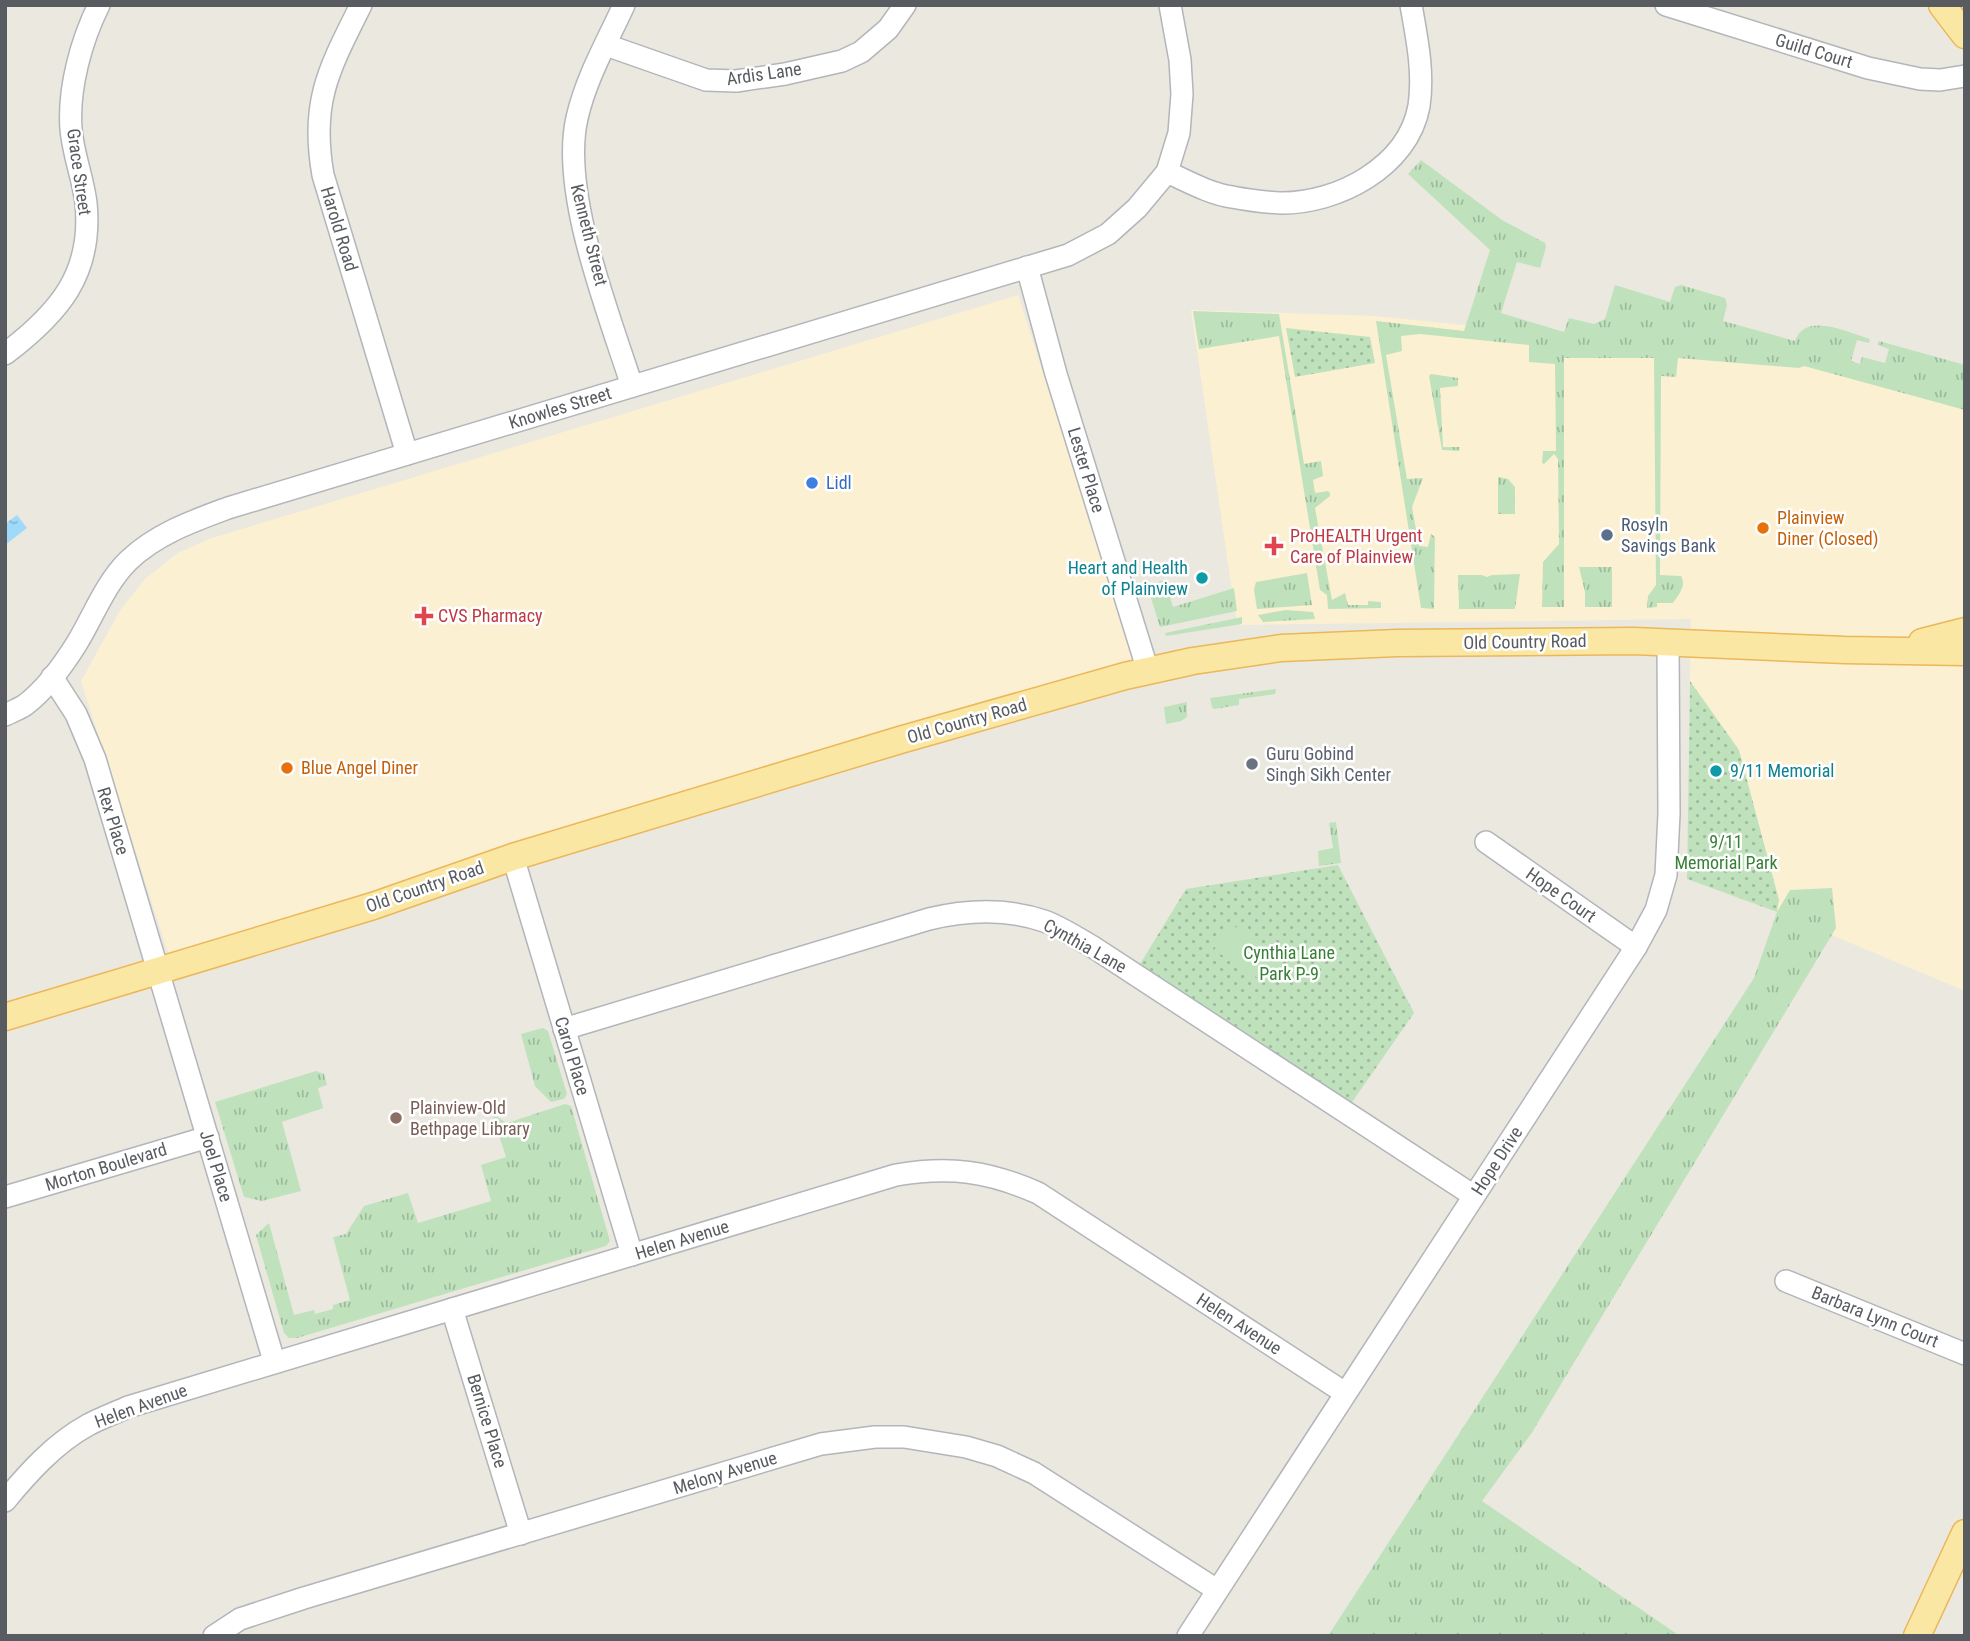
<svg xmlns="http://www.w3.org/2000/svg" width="1970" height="1641" font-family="'Roboto Condensed',sans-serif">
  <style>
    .commercial { fill: #fcf0d3 }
    .grass { fill: url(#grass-tufts) }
    .park { fill: url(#park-dots) }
    .garden { fill: #bfe2bc }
    .water { fill: url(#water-ripples) }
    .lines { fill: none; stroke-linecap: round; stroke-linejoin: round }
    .minor-casing { stroke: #b2b6ba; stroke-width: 24 }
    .major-casing { stroke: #ebb758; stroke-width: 29 }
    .minor { stroke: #fff; stroke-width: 21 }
    .major { stroke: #fbe7a4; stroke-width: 26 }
    .shop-dot { fill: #3f7fe0; stroke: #fff; stroke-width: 2.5 }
    .food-dot { fill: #e8710a; stroke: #fff; stroke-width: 2.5 }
    .service-dot { fill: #5c6f8a; stroke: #fff; stroke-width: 2.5 }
    .health-dot { fill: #e0444e; stroke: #fff; stroke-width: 2.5 }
    .culture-dot { fill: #0f9aa8; stroke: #fff; stroke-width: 2.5 }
    .worship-dot { fill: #6b7280; stroke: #fff; stroke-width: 2.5 }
    .education-dot { fill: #8d6e63; stroke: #fff; stroke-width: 2.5 }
    .labels { text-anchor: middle; stroke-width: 5; stroke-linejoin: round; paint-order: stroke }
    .street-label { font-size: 18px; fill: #585c60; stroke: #fff }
    .shop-label { font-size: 18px; fill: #366cbe; stroke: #fff; text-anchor: start }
    .food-label { font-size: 18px; fill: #c56008; stroke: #fff; text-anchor: start }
    .service-label { font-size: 18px; fill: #4e5e75; stroke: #fff; text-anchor: start }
    .health-label { font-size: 18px; fill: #be3a42; stroke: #fff; text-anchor: start }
    .culture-label { font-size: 18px; fill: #0d838f; stroke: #fff; text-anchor: end }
    .worship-label { font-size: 18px; fill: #5b616d; stroke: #fff; text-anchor: start }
    .park-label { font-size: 18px; fill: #398037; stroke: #fff }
    .education-label { font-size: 18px; fill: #785e54; stroke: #fff; text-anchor: start }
  </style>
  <defs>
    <pattern id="grass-tufts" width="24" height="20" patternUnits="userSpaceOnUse" patternTransform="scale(1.75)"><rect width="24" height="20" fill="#bfe2bc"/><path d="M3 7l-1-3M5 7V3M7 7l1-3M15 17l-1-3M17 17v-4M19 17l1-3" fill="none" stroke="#9eba9c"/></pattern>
    <pattern id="park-dots" width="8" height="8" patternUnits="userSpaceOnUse" patternTransform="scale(1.75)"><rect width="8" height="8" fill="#bfe2bc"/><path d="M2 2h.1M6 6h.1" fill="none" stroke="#9eba9c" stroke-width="1.8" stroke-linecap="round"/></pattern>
    <pattern id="water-ripples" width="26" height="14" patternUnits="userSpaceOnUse" patternTransform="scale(1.75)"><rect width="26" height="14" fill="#9fdafb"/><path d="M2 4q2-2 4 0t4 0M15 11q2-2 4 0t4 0" fill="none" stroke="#84b4cf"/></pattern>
  </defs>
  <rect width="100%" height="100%" fill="#ebe8df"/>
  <g class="commercial">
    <path d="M1018 295 1137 662 170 959 81 681 121 609 146 578 178 553 212 538Z"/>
    <path d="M1191 310 1375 316 1809 360 1965 394V991L1777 912 1687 879 1691 619 1237 625Z"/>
  </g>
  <g class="grass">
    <path d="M1421 160 1502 220 1545 243 1546 247 1540 268 1517 262 1501 313 1564 332 1569 318 1594 324 1605 319 1615 285 1670 302 1675 287 1681 285 1725 298 1727 305 1723 321 1795 341C1806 311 1848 333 1870 339L1869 343 1857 340 1851 361 1860 364 1862 357 1885 363 1889 349 1878 345 1879 341 1965 365V410L1804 366 1799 368 1678 358 1676 377 1661 376 1660 575 1681 576C1687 586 1678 595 1673 603H1657V607L1647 608 1648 596 1656 585 1654 358H1564V607H1542L1543 562 1559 544 1558 459 1554 454 1544 464 1542 463 1543 451H1556L1555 364 1529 362V345L1420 334 1401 336 1402 351 1386 355 1407 479 1423 478 1412 507 1419 546 1428 547 1431 534 1435 537 1434 609 1421 608 1376 321 1464 331 1490 250 1408 174Z"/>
    <path d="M1193 311 1279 314 1304 464 1321 461 1323 476 1313 480 1315 493 1328 491 1330 493V496L1315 508 1332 600 1345 593 1348 605H1368V601L1381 602V608L1328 609 1327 595 1320 590 1279 336 1199 349Z"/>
    <path d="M1431 374 1458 378V386L1440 388 1443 447H1460L1459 451 1442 450 1429 376Z"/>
    <path d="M1498 477 1508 479 1515 487V514H1498Z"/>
    <path d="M1579 567H1612V607H1585V592Z"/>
    <path d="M1307 573 1312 605 1257 609 1254 590 1256 582Z"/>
    <path d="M1520 574 1515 609H1459L1458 575H1482L1487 577 1492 575Z"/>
    <path d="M1165 580 1173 607 1234 588 1237 611 1160 627 1147 585Z"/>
    <path d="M1286 610 1313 612 1315 619 1263 622 1258 615Z"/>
    <path d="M1242 617V624L1166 636 1165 633Z"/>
    <path d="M1276 689 1275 694 1239 699V705L1214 709 1212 707 1210 698Z"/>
    <path d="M1187 702V717L1181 721 1166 724 1164 707Z"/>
    <path d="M1336 822 1341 863 1319 866 1318 851 1333 848 1329 823Z"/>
    <path d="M1832 888 1836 928 1531 1434 1482 1501 1680 1636H1328L1754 978 1777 912 1790 890Z"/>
    <path d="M543 1028 548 1031 567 1094 564 1099 551 1102 535 1086 521 1034Z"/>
    <path d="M316 1071 324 1074 327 1085 318 1088 323 1108 282 1122 301 1191 262 1201 244 1197 215 1102Z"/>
    <path d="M565 1104 571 1106 610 1241 606 1246 297 1338H289L284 1333 256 1235 269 1223 294 1315 314 1310 315 1314 333 1309V1305L350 1300 333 1237 346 1234 364 1206 408 1193 418 1223 491 1201 481 1165 506 1157 492 1114 507 1123Z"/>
  </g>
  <g class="park">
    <path d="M1286 328 1370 337 1375 363 1295 377Z"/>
    <path d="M1690 681 1739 750 1779 900 1777 912 1687 879Z"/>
    <path d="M1338 865 1414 1013 1348 1108 1137 969 1186 889Z"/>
  </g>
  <path class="garden" d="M1231 924 1284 958 1267 984 1214 950Z"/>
  <path class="water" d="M17 515 27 528 5 545V524Z"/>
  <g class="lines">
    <g class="minor-casing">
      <g id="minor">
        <path d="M361 5C329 69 310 102 323 175L407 454"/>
        <path d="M624 5C607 42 586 78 577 118 560 192 609 314 632 386"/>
        <path d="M1666 5 1868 68 1920 79 1940 80 1965 76"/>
        <path d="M606 45 706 80 736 81 785 74 842 61 861 52 888 29 905 5"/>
        <path d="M1167 172C1187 181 1210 194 1232 197 1247 200 1264 202 1280 203 1337 204 1408 167 1419 106 1424 72 1417 39 1411 5"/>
        <path d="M1027 267 1056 374 1148 671"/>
        <path d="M5 354C59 313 93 274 86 203 83 178 73 154 71 129 68 89 81 41 99 5"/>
        <path d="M52 677 76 714 95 759 274 1361"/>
        <path d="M5 715C11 712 19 709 25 705 45 690 64 664 77 643 94 615 105 584 128 561 156 534 193 521 228 508L1068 255 1108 234 1137 208 1167 172 1179 133 1182 94 1180 60 1170 5"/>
        <path d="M1486 842 1636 947"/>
        <path d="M513 857 632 1255"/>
        <path d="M564 1029 929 919C967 910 1006 908 1044 921 1061 927 1077 938 1093 947L1474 1196"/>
        <path d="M5 1197 208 1137"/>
        <path d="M1786 1281 1965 1354"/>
        <path d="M452 1309 521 1534"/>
        <path d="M5 1501C28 1473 55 1443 88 1425 101 1418 115 1413 128 1407L896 1175C950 1166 988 1171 1038 1193L1345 1393"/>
        <path d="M214 1636 240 1619 304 1598 821 1444 875 1437H904L966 1447 997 1456 1034 1473 1217 1590"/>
        <path d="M1188 1636 1636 947 1656 910 1666 875 1669 814 1668 642"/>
      </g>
    </g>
    <g class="major-casing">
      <g id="major">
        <path d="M1942 5 1965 35"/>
        <path d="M1922 642 1965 631"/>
        <path d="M5 1017 373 906 513 857 900 740 1125 676 1193 661 1281 648 1397 643 1634 641 1845 650 1965 652"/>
        <path d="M1917 1636 1965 1533"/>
      </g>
    </g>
    <use href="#minor" class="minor"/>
    <use href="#major" class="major"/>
  </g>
  <circle class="shop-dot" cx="812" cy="483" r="7"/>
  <g class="food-dot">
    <circle cx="1763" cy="528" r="7"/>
    <circle cx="287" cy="768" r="7"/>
  </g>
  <circle class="service-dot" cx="1607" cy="535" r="7"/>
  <g class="health-dot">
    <path d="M1270.5 535.5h7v7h7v7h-7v7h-7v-7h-7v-7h7z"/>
    <path d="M420.5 605.5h7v7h7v7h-7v7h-7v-7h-7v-7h7z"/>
  </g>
  <g class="culture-dot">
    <circle cx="1202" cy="578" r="7"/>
    <circle cx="1716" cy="771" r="7"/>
  </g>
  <circle class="worship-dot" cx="1252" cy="764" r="7"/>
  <circle class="education-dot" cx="396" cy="1118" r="7"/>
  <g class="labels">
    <g class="street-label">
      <text transform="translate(1814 51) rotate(17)" y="6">Guild Court</text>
      <text transform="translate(764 74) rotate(-8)" y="6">Ardis Lane</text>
      <text transform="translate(79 172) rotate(82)" y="6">Grace Street</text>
      <text transform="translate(339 229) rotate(73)" y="6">Harold Road</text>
      <text transform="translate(589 235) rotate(76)" y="6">Kenneth Street</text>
      <text transform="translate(560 408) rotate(-17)" y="6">Knowles Street</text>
      <text transform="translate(1086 470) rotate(73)" y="6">Lester Place</text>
      <text transform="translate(1525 642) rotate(-1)" y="6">Old Country Road</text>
      <text transform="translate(967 721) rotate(-16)" y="6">Old Country Road</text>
      <text transform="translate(113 821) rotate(73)" y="6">Rex Place</text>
      <text transform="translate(425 887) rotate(-19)" y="6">Old Country Road</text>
      <text transform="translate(1561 895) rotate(35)" y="6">Hope Court</text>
      <text transform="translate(1085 946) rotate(29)" y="6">Cynthia Lane</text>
      <text transform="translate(572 1056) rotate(73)" y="6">Carol Place</text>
      <text transform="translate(1497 1161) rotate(-57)" y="6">Hope Drive</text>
      <text transform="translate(216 1166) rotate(73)" y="6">Joel Place</text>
      <text transform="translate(106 1167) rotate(-17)" y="6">Morton Boulevard</text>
      <text transform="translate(682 1240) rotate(-17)" y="6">Helen Avenue</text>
      <text transform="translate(1875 1317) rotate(22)" y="6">Barbara Lynn Court</text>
      <text transform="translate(1239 1324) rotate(33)" y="6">Helen Avenue</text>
      <text transform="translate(141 1406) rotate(-20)" y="6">Helen Avenue</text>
      <text transform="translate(487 1421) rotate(73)" y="6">Bernice Place</text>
      <text transform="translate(725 1473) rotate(-17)" y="6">Melony Avenue</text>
    </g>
    <g class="shop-label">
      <text x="826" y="489">Lidl</text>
    </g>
    <g class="food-label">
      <text x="1777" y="524">Plainview<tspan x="1777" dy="21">Diner (Closed)</tspan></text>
      <text x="301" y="774">Blue Angel Diner</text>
    </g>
    <g class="service-label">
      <text x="1621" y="531">Rosyln<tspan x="1621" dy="21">Savings Bank</tspan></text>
    </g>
    <g class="health-label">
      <text x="1290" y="542">ProHEALTH Urgent<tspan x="1290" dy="21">Care of Plainview</tspan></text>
      <text x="438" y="622">CVS Pharmacy</text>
    </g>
    <g class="culture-label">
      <text x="1188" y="574">Heart and Health<tspan x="1188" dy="21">of Plainview</tspan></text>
      <text x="1730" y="777" text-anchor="start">9/11 Memorial</text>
    </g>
    <g class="worship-label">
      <text x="1266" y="760">Guru Gobind<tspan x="1266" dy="21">Singh Sikh Center</tspan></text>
    </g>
    <g class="park-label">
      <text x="1726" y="848">9/11<tspan x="1726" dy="21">Memorial Park</tspan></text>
      <text x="1289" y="959">Cynthia Lane<tspan x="1289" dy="21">Park P-9</tspan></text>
    </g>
    <g class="education-label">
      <text x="410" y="1114">Plainview-Old<tspan x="410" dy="21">Bethpage Library</tspan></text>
    </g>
  </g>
  <rect width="1970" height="1641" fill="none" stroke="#585c60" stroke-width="14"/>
</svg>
